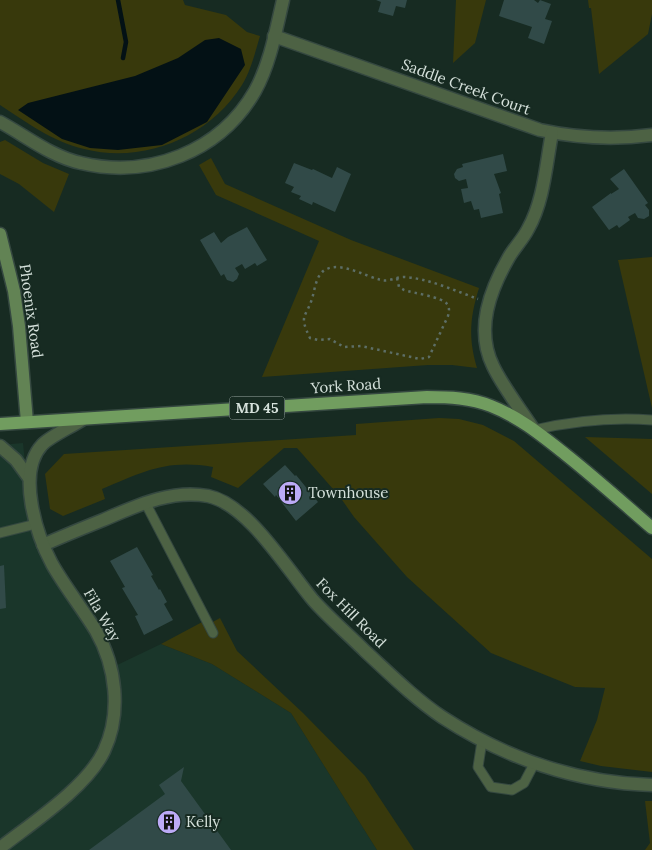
<svg xmlns="http://www.w3.org/2000/svg" width="652" height="850" font-family="Lora,serif">
  <style>
    .built { fill: #1a362a }
    .green { fill: #38390c }
    .water { fill: #031115 }
    .lines { fill: none; stroke-linecap: round; stroke-linejoin: round }
    .stream { stroke: #031115; stroke-width: 4.5 }
    .building { fill: #314a48 }
    .lane-casing { stroke: #354840; stroke-width: 11 }
    .street-casing { stroke: #354840; stroke-width: 15 }
    .secondary-casing { stroke: #354840; stroke-width: 15 }
    .primary-casing { stroke: #354840; stroke-width: 15 }
    .path { stroke: #5d6e66; stroke-width: 2.5; stroke-dasharray: 2.5 4; stroke-linecap: butt }
    .lane { stroke: #4d6244; stroke-width: 9 }
    .street { stroke: #4d6244; stroke-width: 12 }
    .secondary { stroke: #628354; stroke-width: 12 }
    .primary { stroke: #719d5f; stroke-width: 12 }
    .labels { text-anchor: middle; stroke-width: 4; stroke-linejoin: round; paint-order: stroke }
    .shield { fill: #172b22; stroke: #9caaa4; stroke-width: 1 }
    .shield-label { font-size: 14px; font-weight: bold; fill: #d5e1db }
    .street-label { font-size: 15px; fill: #d5e1db; stroke: #172b22 }
    .poi-label { font-size: 15px; fill: #d5e1db; stroke: #172b22; text-anchor: start }
  </style>
  <rect width="100%" height="100%" fill="#172b22"/>
  <path class="built" d="M23 443 27 483 46 550 113 667 161 644 212 664 291 713 377 850H0V445Z"/>
  <g class="green">
    <path d="M0 0H183L185 5 226 15 247 32 260 36C255 53 251 70 242 85 209 138 143 164 84 149 53 142 26 122 0 105Z"/>
    <path d="M456 0H486L475 43 453 63Z"/>
    <path d="M588 0H652V14L648 34 599 74 591 8H589Z"/>
    <path d="M5 140 43 163 69 174 54 212 19 184 0 174V142Z"/>
    <path d="M211 158 225 184 351 240 479 288C470 317 468 338 477 368L452 365H428L262 377 319 241 216 195 199 165Z"/>
    <path d="M652 257V408L618 260Z"/>
    <path d="M439 418 459 419 483 425 514 441 652 559V772L601 766 580 761 597 720 605 688 575 687 491 653 407 577 354 517 340 497 297 448H284L238 488 211 477 213 467C166 459 143 472 102 489L105 499 63 516 50 509 45 474 64 454 356 435V424Z"/>
    <path d="M585 437 652 439V494Z"/>
    <path d="M220 618 237 651 303 713 365 776 414 850H377L291 713 212 664 161 644 206 620 209 624Z"/>
    <path d="M645 801H652V850H645L650 843Z"/>
  </g>
  <path class="water" d="M219 38 241 49 245 65 207 122 162 145 118 150 90 148 62 139 18 110 28 103 135 76 178 58 205 40Z"/>
  <g class="lines">
    <path class="stream" d="M118 0 126 42 123 58"/>
  </g>
  <g class="building">
    <path d="M376 0H407L405 8 396 6 393 16 378 12 381 2Z"/>
    <path d="M504 0H534L538 3 540 0 551 4 545 19 552 21 544 44 528 38 532 27 499 16Z"/>
    <path d="M503 154 507 171 494 174 501 193 499 194 503 213 481 218 479 209 474 210 471 201 464 203 461 189 468 188 466 179 459 181 455 178 454 174 457 169 463 167 462 164Z"/>
    <path d="M294 163 312 170 313 169 332 178 337 167 351 174 335 212 313 202 312 205 299 199 301 196 291 192 294 187 285 183Z"/>
    <path d="M624 169 648 203 645 205 649 210V216L644 219 638 218 635 213 628 217 630 220 619 228 617 225 609 230 592 207 611 193V194L619 189 610 179Z"/>
    <path d="M247 227 267 260 257 266 255 263 245 269 242 264 235 268 239 274 237 279 233 282 227 280 224 274 221 276 200 240 214 232 221 243 228 237Z"/>
    <path d="M285 465 295 476 296 475 318 502 296 521 276 495 275 497 263 484Z"/>
    <path d="M137 547 153 575 151 576 159 590 160 589 167 602 164 604 173 620 144 635 135 616 138 615 122 588 125 587 110 561Z"/>
    <path d="M4 565 6 608 0 609V566Z"/>
    <path d="M184 767 181 781 231 850H89L165 794 159 785Z"/>
  </g>
  <g class="lines">
    <g class="lane-casing">
      <g id="lane">
        <path d="M534 430C573 421 612 417 652 420"/>
        <path d="M145 502 213 633"/>
        <path d="M0 533 36 524"/>
        <path d="M482 741 478 767 491 787 512 790 524 783 534 764"/>
      </g>
    </g>
    <g class="street-casing">
      <g id="street">
        <path d="M274 36 540 130C577 138 614 140 652 135"/>
        <path d="M0 122C26 136 52 157 81 163 149 179 220 152 255 91 270 64 276 30 283 0"/>
        <path d="M534 430C521 410 503 387 493 366 475 329 490 290 509 257 515 247 523 239 528 229 544 201 546 164 552 133"/>
        <path d="M0 446 16 460 29 478"/>
        <path d="M43 545C63 536 83 528 103 520 136 506 171 489 208 496 248 504 287 569 313 600 329 618 348 634 365 651 390 674 414 698 442 717 505 758 577 783 652 785"/>
        <path d="M0 848C32 823 87 787 104 751 122 713 116 666 96 631 82 608 65 587 52 564 37 536 16 473 42 445 49 437 73 426 83 419"/>
      </g>
    </g>
    <g class="secondary-casing">
      <path id="secondary" d="M0 234 14 291 19 326 27 422"/>
    </g>
    <g class="primary-casing">
      <path id="primary" d="M0 424 427 397C449 397 471 398 491 406 519 417 541 435 565 454 594 477 623 503 652 528"/>
    </g>
    <path class="path" d="M397 278 399 287 404 290C413 293 442 297 447 304 450 308 449 312 448 316L429 357 420 359 361 346 344 347 330 339 318 340 310 338C299 315 305 319 312 299 315 289 316 273 327 269 341 262 365 276 381 280 389 282 396 277 404 277 427 278 456 291 478 299"/>
    <use href="#lane" class="lane"/>
    <use href="#street" class="street"/>
    <use href="#secondary" class="secondary"/>
    <use href="#primary" class="primary"/>
  </g>
  <defs>
    <g id="building-disc" transform="scale(1.25)"><circle r="9.5" fill="#bcaaf6" stroke="#172b22"/><path d="M-4-6H4V6H1V3H-1V6H-4ZM-2.5-4.3h1.7v1.8h-1.7ZM.8-4.3h1.7v1.8H.8ZM-2.5-1h1.7V.8h-1.7ZM.8-1h1.7V.8H.8Z" fill="#111"/></g>
  </defs>
  <g fill-rule="evenodd">
    <use href="#building-disc" x="290" y="493"/>
    <use href="#building-disc" x="169" y="822"/>
  </g>
  <g class="labels">
    <rect class="shield" x="229.5" y="396.5" width="55" height="23" rx="4"/>
    <g class="shield-label">
      <text x="257" y="413">MD 45</text>
    </g>
    <g class="street-label">
      <text transform="translate(466 87) rotate(20)" y="5">Saddle Creek Court</text>
      <text transform="translate(31 311) rotate(82)" y="5">Phoenix Road</text>
      <text transform="translate(346 386) rotate(-4)" y="5">York Road</text>
      <text transform="translate(351 613) rotate(45)" y="5">Fox Hill Road</text>
      <text transform="translate(102 615) rotate(60)" y="5">Fila Way</text>
    </g>
    <g class="poi-label">
      <text x="308" y="498">Townhouse</text>
      <text x="186" y="827">Kelly</text>
    </g>
  </g>
</svg>
